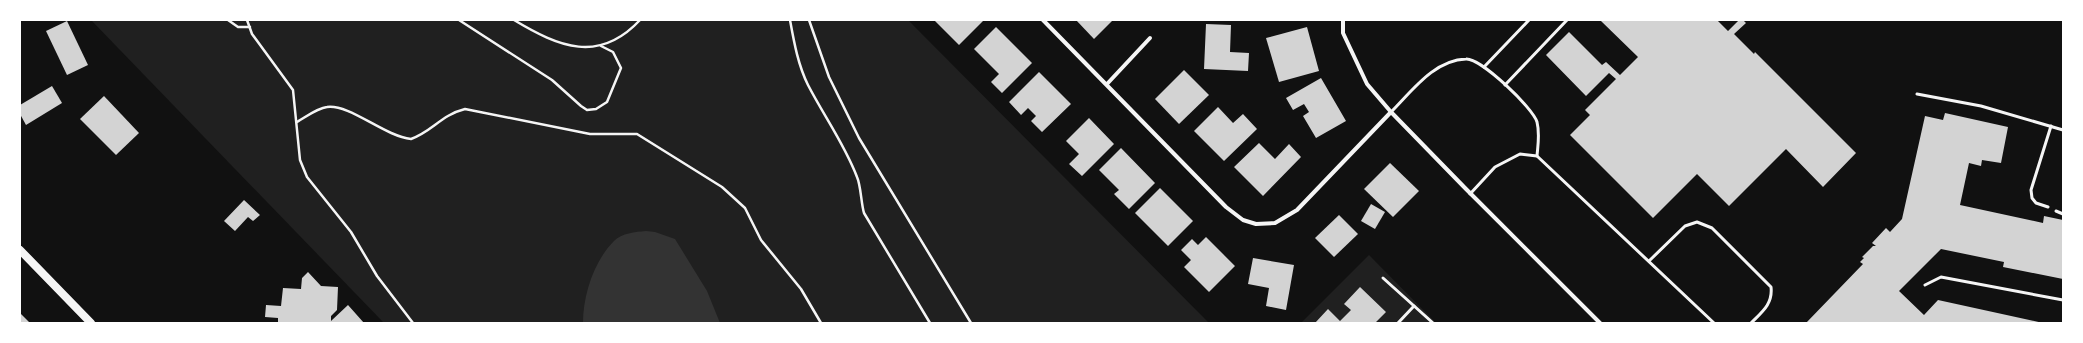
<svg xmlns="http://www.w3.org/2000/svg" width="2083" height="343" font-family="Jost,sans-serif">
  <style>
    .green { fill: #202020 }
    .water { fill: #333 }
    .building { fill: #d3d3d3 }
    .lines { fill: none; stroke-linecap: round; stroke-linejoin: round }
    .path { stroke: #f5f5f5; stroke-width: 2.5 }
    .service { stroke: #f5f5f5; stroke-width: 3 }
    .minor { stroke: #f5f5f5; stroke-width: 4 }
    .secondary { stroke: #f5f5f5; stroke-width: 8 }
  </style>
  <rect width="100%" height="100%" fill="#111"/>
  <g class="green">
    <path d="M91 20H908L1209 323H384Z"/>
    <path d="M1369 255 1436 323H1301Z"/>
  </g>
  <path class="water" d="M646 231 655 232 675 239 707 291 720 323H583C583 295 594 261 614 241 622 233 635 232 646 231Z"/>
  <g class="building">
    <path d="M934 20H984L959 45Z"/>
    <path d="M1076 20H1113L1094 39Z"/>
    <path d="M1603 20H1717L1728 31 1739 20H1743L1746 23 1734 34 1754 54 1755 52 1856 153 1823 187 1786 149 1729 206 1697 174 1653 218 1570 135 1590 115 1585 110 1616 79 1609 73 1586 96 1546 55 1569 32 1602 65 1606 62 1620 75 1638 57 1601 21Z"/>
    <path d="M67 21 88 65 67 75 46 31Z"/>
    <path d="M1206 24 1231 25 1230 52 1249 53 1248 71 1204 69Z"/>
    <path d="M996 27 1032 63 1002 93 991 82 999 74 974 49Z"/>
    <path d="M1307 27 1319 71 1279 82 1266 38Z"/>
    <path d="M1184 70 1209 95 1179 124 1155 99Z"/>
    <path d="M1039 72 1071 104 1042 132 1031 121 1036 116 1028 108 1021 115 1009 102Z"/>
    <path d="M1321 78 1346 121 1316 138 1303 116 1309 112 1304 104 1293 110 1286 98Z"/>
    <path d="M52 86 62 103 26 125 20 114V105Z"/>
    <path d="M104 96 139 133 116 155 80 119Z"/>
    <path d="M1218 107 1233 123 1243 114 1257 129 1224 161 1194 131Z"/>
    <path d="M1945 113 2008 127 2001 163 1982 160 1981 166 1969 163 1960 205 2043 223 2044 216 2063 220V279L2003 267 2004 262 1941 249 1899 291 1924 315 1938 300 2043 323H1806L1863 264 1860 262 1864 258 1862 257 1873 246H1876L1872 243 1886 228 1890 232 1902 219 1925 116 1943 120Z"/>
    <path d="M1089 118 1114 144 1082 176 1069 164 1079 154 1066 141Z"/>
    <path d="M1259 143 1275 159 1289 144 1301 157 1263 196 1234 167Z"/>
    <path d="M1121 148 1155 183 1129 209 1114 194 1119 190 1099 170Z"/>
    <path d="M1390 163 1419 191 1393 217 1364 189Z"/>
    <path d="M1160 188 1193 221 1168 246 1135 213Z"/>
    <path d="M244 200 260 215 253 221 248 217 235 231 224 221Z"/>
    <path d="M1371 204 1385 212 1375 229 1361 221Z"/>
    <path d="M1339 215 1358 234 1334 257 1315 238Z"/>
    <path d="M1206 237 1235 266 1209 292 1184 267 1191 260 1181 250 1192 239 1198 245Z"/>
    <path d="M1253 258 1294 265 1286 310 1266 306 1269 288 1248 284Z"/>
    <path d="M308 272 321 286 338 287 337 310 331 316V321L348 305 364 323H278V318L265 317 266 305 281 306 283 288 301 289 302 278Z"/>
    <path d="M1360 287 1386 312 1375 323H1315L1328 309 1340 321 1351 310 1344 304Z"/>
    <path d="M20 313 30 323H20Z"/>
  </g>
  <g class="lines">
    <g class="path">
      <path d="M228 20 238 27H250"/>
      <path d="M247 20 252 34 293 90 300 160 307 177 351 232 377 276 413 323"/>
      <path d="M459 20 552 80 581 106 587 110 596 109 607 102 621 68 613 52 601 46"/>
      <path d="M514 20C559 47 599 64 640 20"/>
      <path d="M790 20C794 42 798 65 808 85 824 116 845 145 857 177 861 186 861 203 864 213L930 323"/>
      <path d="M809 20 829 77 859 138 971 323"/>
      <path d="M297 122C306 117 317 108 327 107 350 104 384 136 411 139 433 131 441 115 465 109L590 134H637L722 187 745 208 761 240 801 289 821 323"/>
    </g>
    <g class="service">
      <path d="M1484 67 1529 20"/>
      <path d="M1505 85 1567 20"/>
      <path d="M1917 94 1981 106 2063 130"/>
      <path d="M1391 112C1412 91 1434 60 1466 59 1481 58 1533 108 1537 122 1540 134 1538 144 1537 156"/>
      <path d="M1470 194 1495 167 1520 154 1537 156 1714 323"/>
      <path d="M2048 207 2036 203 2032 198 2031 190 2051 126"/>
      <path d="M2056 211 2063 214"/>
      <path d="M1649 261 1685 226 1697 222 1712 228 1771 287C1773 304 1762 312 1751 323"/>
      <path d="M1383 278 1433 323"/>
      <path d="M1925 285 1941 277 2063 300"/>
      <path d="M1398 323 1414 306"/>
    </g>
    <g class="minor">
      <path d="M1043 20 1226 207 1243 220 1256 224 1275 223 1297 210 1391 112"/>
      <path d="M1343 20V33L1367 84 1391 112 1466 189 1600 323"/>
      <path d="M1107 84 1150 38"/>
    </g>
    <path class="secondary" d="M20 250 91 323"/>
  </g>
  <rect width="2083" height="343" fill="none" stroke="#ffffff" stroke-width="42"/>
</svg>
